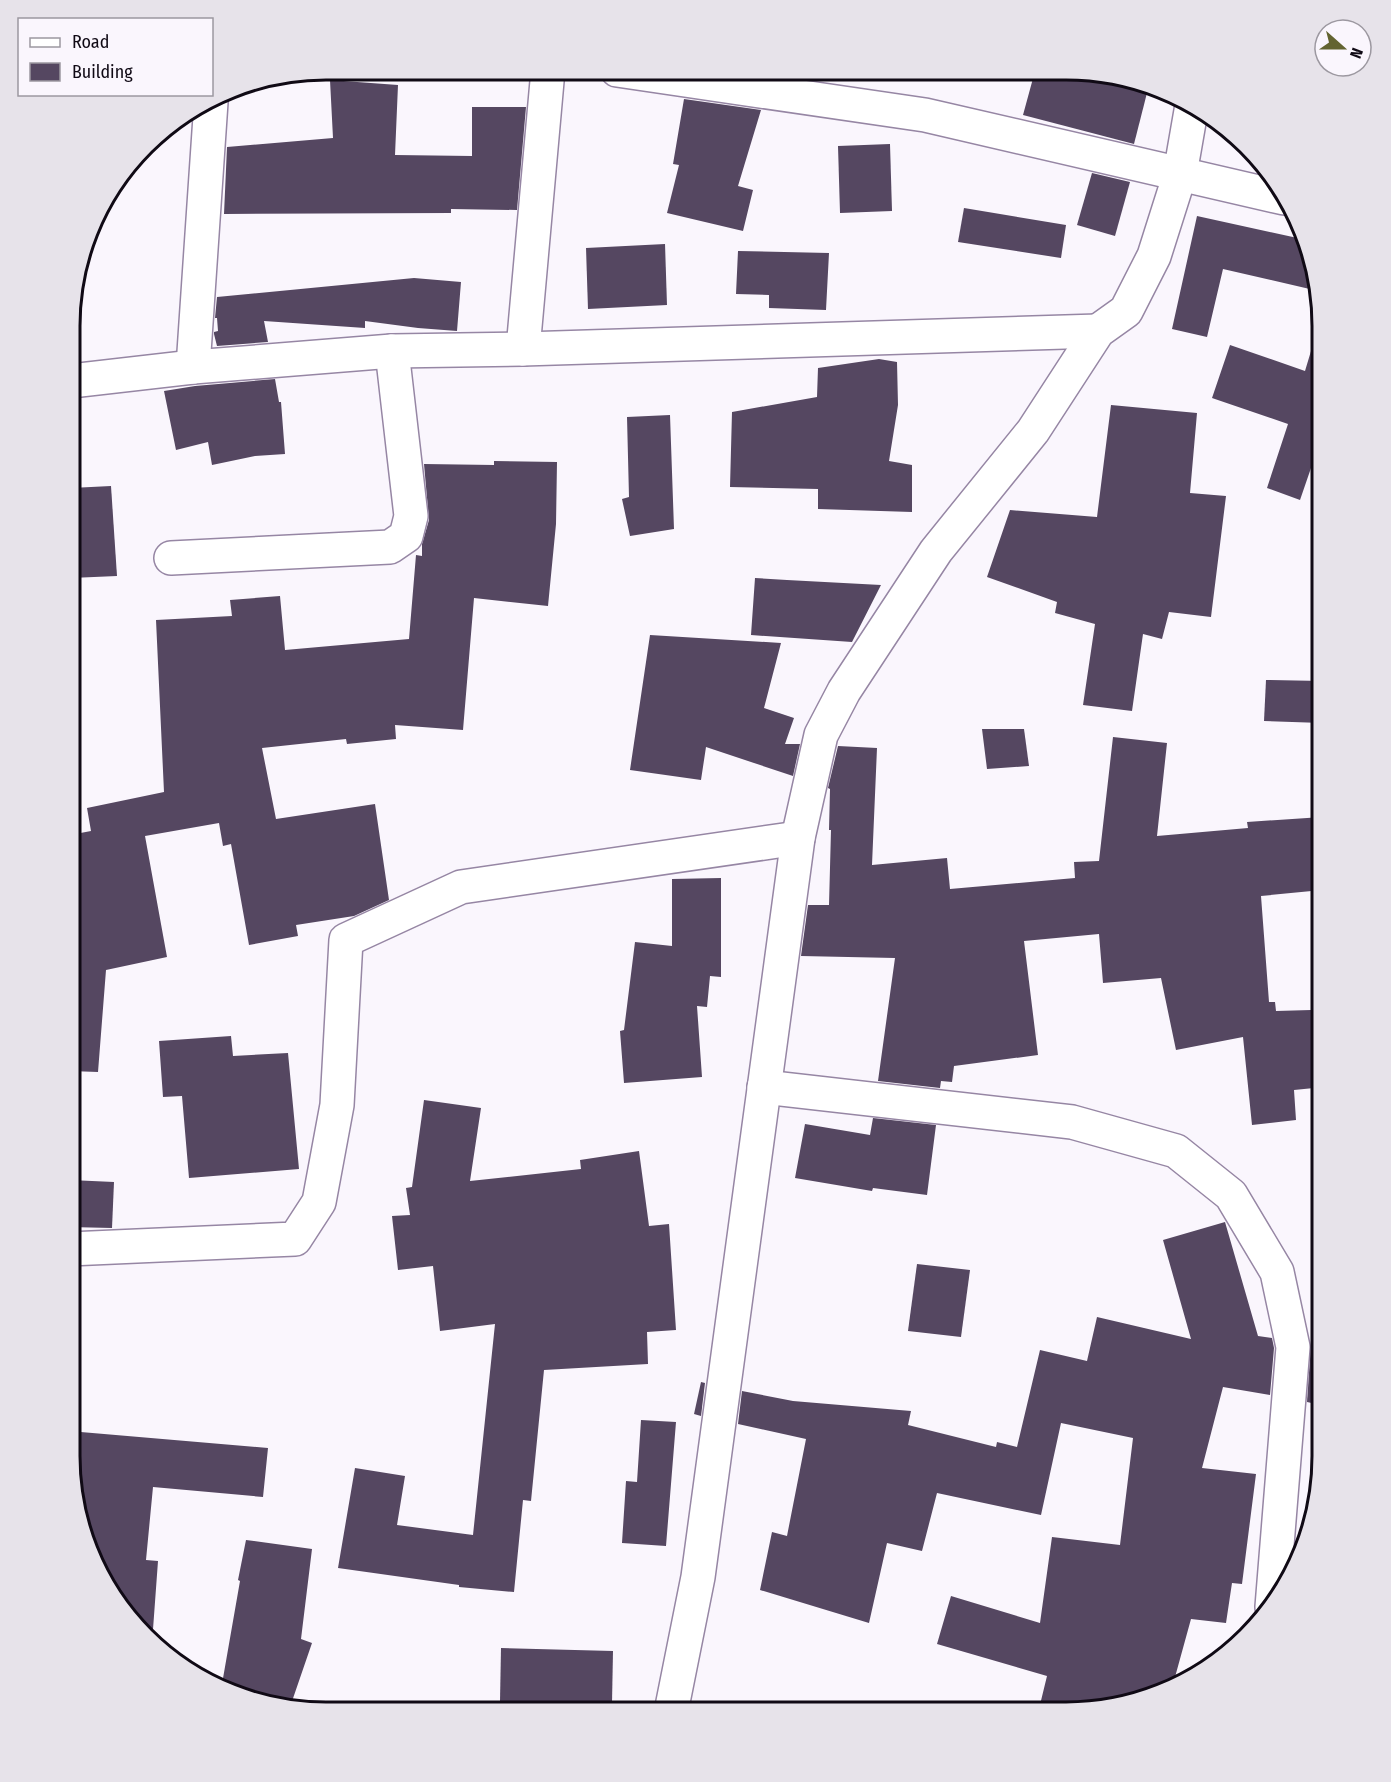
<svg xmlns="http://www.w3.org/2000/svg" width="1391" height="1782" font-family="'Fira Sans Condensed',sans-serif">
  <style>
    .building { fill: #554761 }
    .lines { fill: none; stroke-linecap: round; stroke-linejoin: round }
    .minor-casing { stroke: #9686a4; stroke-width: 36 }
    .minor { stroke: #fff; stroke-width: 33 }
    .rim { fill: none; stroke: #100a15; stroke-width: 3 }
  </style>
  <rect width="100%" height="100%" fill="#faf6fd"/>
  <g class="building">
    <path d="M1035 71H1081L1148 89 1134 144 1023 115Z"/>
    <path d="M330 80 398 85 395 155 472 156V107H526L517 210 451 209V213L224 214 227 147 333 138Z"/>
    <path d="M684 99 761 110 738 186 753 190 743 231 667 213 679 165 673 164Z"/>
    <path d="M890 144 892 211 840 213 838 146Z"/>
    <path d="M1092 173 1130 182 1115 236 1077 225Z"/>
    <path d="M964 208 1066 225 1061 258 958 242Z"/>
    <path d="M1197 216 1302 239 1314 290 1223 269 1207 337 1172 329Z"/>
    <path d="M665 244 667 305 588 309 586 248Z"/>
    <path d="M738 251 829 253 826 310 769 308V295L736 294Z"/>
    <path d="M414 278 461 282 457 331 418 328 365 321V328L264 321 268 342 217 346 214 334V332L218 331 217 318H215L217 297Z"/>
    <path d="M1314 341 1322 343V436L1300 500 1267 488 1288 424 1212 398 1230 345 1305 371Z"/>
    <path d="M879 359 897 362 898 405 889 461 912 465V512L818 509V489L730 487 732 412 817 397 818 368Z"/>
    <path d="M275 379 279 402H281L285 454 255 456 212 465 208 442 176 450 164 391 195 386Z"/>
    <path d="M1111 405 1197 413 1190 493 1226 496 1211 617 1169 612 1162 639 1143 634 1132 711 1083 705 1095 624 1055 613 1057 602 987 577 1010 510 1097 517Z"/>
    <path d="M670 415 674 529 630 536 622 499 629 497 627 417Z"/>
    <path d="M494 461 557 462 556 524 548 606 474 598 463 730 395 725 396 739 347 744 346 739 262 748 276 819 375 804 389 900 354 916 296 925 298 936 249 945 231 844 223 846 219 823 145 836 167 957 106 970 98 1072 70 1071V835L91 831 87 808 164 792 156 620 232 616 230 600 280 596 285 650 409 639 416 555 422 556V544L429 520 424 464 494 465Z"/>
    <path d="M111 486 117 576 71 578V488Z"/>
    <path d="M755 578 787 580 881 585 852 642 751 635Z"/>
    <path d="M650 635 781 643 764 708 794 718 785 744H800L793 776 706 747 701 780 630 770Z"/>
    <path d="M1266 680 1322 681V723L1264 721Z"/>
    <path d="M982 729H1024L1029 766 987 769Z"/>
    <path d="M1113 737 1167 743 1157 836 1248 828 1247 822 1322 817V890L1261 896 1269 1002H1275L1276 1011 1311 1010 1314 1088 1294 1090 1296 1120 1252 1125 1243 1037 1176 1050 1161 978 1103 983 1099 934 1024 941 1038 1055 954 1066 952 1082 941 1081 940 1088 878 1081 895 958 801 956 808 905H829L831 830H829L830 789 828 788 838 746 877 748 872 865 947 858 950 889 1075 878 1074 862 1099 861Z"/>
    <path d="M721 878V977L710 976 707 1007 697 1006 702 1077 624 1083 620 1031 624 1030 635 942 672 946V879Z"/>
    <path d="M231 1036 233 1056 288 1053 299 1169 189 1178 182 1096 163 1097 159 1041Z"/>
    <path d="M424 1100 481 1108 470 1181 581 1169 580 1160 639 1151 649 1226 669 1224 676 1330 647 1332 648 1364 544 1370 531 1501 523 1500 514 1592 459 1587V1585L338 1568 355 1468 405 1476 397 1525 473 1535 495 1324 440 1331 433 1266 398 1270 392 1216 410 1215 406 1188 412 1187Z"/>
    <path d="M873 1118 936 1125 927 1195 873 1188 872 1191 795 1178 805 1124 870 1135Z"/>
    <path d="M70 1180 114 1182 112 1228 69 1227Z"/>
    <path d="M1225 1222 1258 1336 1272 1338 1274 1348 1270 1395 1223 1387 1202 1468 1256 1474 1242 1584 1232 1583 1226 1623 1191 1619 1172 1688 1065 1713H1038L1047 1676 937 1644 951 1596 1040 1623 1052 1537 1120 1545 1133 1438 1061 1423 1041 1515 937 1493 922 1551 887 1543 869 1623 760 1590 772 1532 787 1536 806 1439 738 1424 742 1391 793 1401 911 1411 908 1425 996 1447 997 1442 1017 1447 1040 1350 1087 1361 1097 1317 1191 1339 1163 1240Z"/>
    <path d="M917 1264 970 1270 961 1337 908 1331Z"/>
    <path d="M1311 1344 1321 1345V1405L1307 1402Z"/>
    <path d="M701 1382 705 1383 701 1416 694 1414Z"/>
    <path d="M641 1420 676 1422 666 1546 622 1543 626 1481 637 1482Z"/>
    <path d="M69 1431 268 1448 263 1497 153 1487 146 1560 158 1561 152 1643 133 1626 96 1570 69 1456Z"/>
    <path d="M246 1540 312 1549 301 1639 312 1643 289 1710 222 1684 240 1581 238 1580Z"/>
    <path d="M501 1648 613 1651 612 1703 500 1701Z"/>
  </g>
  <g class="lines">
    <g class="minor-casing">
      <g id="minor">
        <path d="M617 70 925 115 1284 198"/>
        <path d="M523 349 548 70"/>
        <path d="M193 367 211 102"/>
        <path d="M71 381 193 367 392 351 523 349 1098 331"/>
        <path d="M171 558 390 547 406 536 411 516 392 351"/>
        <path d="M764 1087 1072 1122 1176 1151 1231 1195 1277 1272 1293 1347 1272 1607"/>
        <path d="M69 1249 295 1239 319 1202 337 1105 346 940 461 887 798 838"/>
        <path d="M671 1712 698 1577 798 838 821 735 844 691 936 551 1033 431 1098 331 1126 311 1154 256 1180 174 1192 105"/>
      </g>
    </g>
    <use href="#minor" class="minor"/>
  </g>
  <path d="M0 0H1391V1782H0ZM326 80H1066A246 246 0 0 1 1312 326V1456A246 246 0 0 1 1066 1702H326A246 246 0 0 1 80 1456V326A246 246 0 0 1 326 80Z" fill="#e7e3ea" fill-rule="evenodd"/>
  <path class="rim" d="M326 80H1066A246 246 0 0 1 1312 326V1456A246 246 0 0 1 1066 1702H326A246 246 0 0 1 80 1456V326A246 246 0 0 1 326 80Z"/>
  <rect x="18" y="18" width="195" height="78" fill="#faf6fd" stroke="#9c98a0" stroke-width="1.5"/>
  <rect x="30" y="38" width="30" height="9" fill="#ffffff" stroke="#9c98a0" stroke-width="1.5"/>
  <text x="72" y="48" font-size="18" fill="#100a15">Road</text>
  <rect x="30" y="63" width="30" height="18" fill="#554761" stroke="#9c98a0" stroke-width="1.5"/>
  <text x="72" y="78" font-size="18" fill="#100a15">Building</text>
  <g transform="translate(1343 48) rotate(111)"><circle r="28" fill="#faf6fd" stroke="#9c98a0" stroke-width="1.5"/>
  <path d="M0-4.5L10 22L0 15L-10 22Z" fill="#636431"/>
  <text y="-9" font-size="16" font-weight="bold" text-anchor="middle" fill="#100a15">N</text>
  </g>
</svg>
